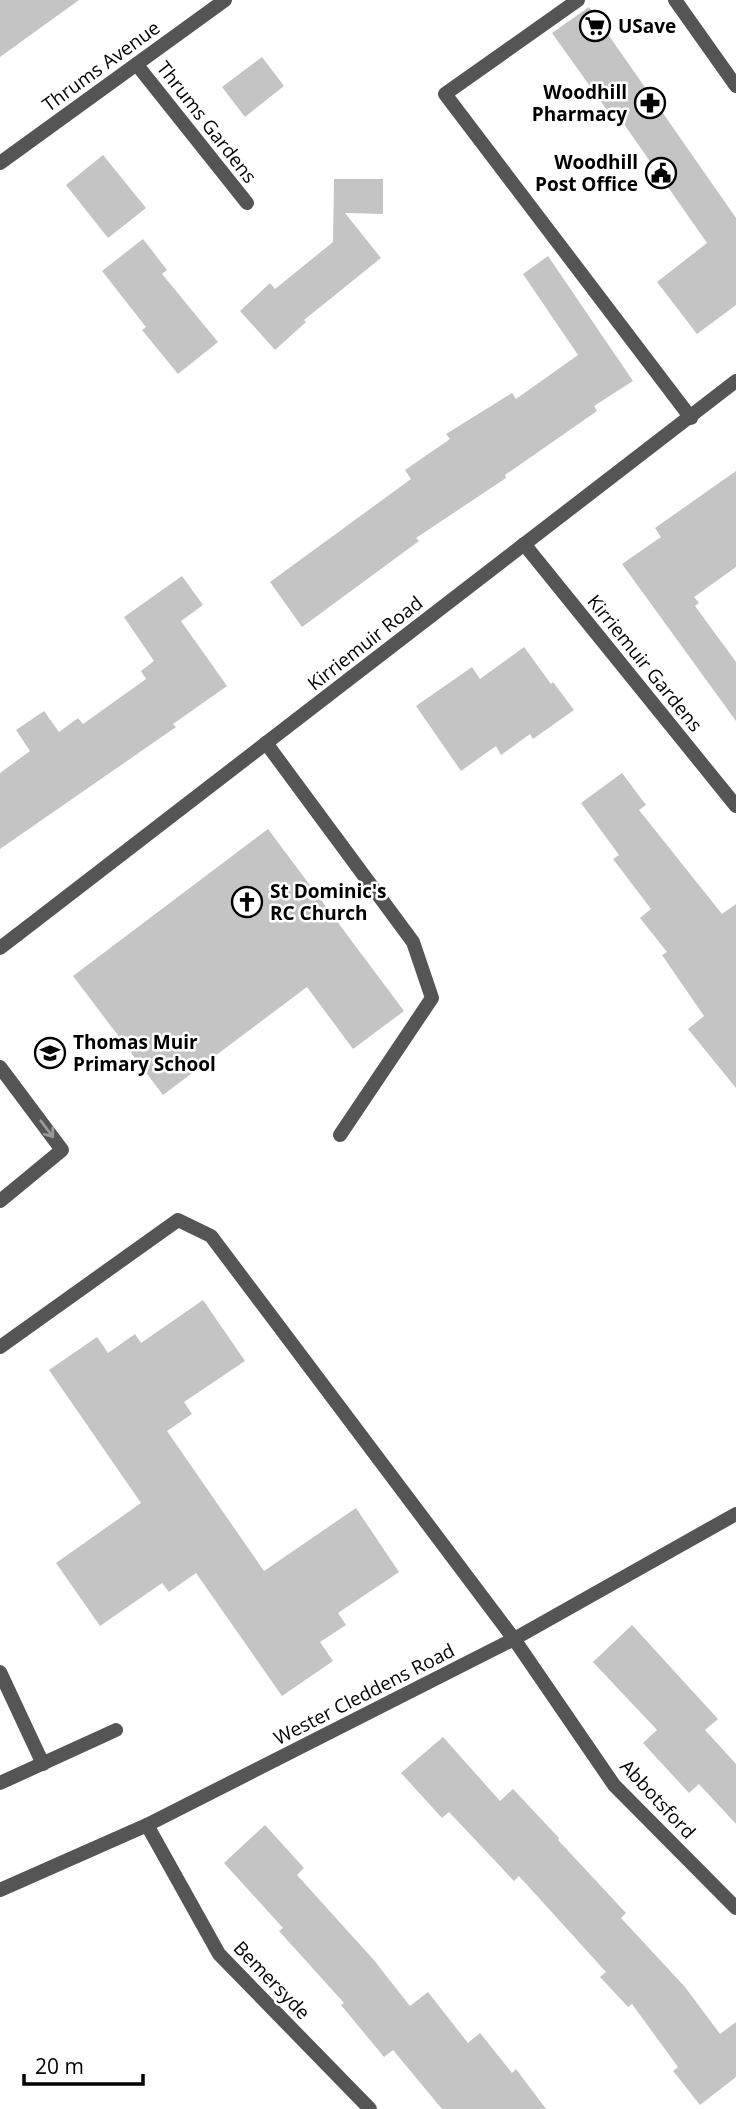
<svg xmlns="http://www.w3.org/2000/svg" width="736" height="2109" font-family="'Open Sans',sans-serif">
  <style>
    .building { fill: #c4c4c4 }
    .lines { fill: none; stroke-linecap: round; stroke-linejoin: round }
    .service { stroke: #555; stroke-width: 14 }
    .minor { stroke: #555; stroke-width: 14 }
    .tertiary { stroke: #555; stroke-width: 14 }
    .oneway { stroke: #999 }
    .labels { text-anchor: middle; stroke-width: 5; stroke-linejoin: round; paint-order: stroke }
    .poi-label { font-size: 19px; font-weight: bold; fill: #000; stroke: #fff; text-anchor: start }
    .street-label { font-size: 19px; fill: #000; stroke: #fff }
  </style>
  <rect width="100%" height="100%" fill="#fff"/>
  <g class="building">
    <path d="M0 0H79L0 57Z"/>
    <path d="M589 7 736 218V305L697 334 657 282 707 243 612 107 607 110 552 33Z"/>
    <path d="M262 57 284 86 245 117 222 87Z"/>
    <path d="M103 155 146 208 108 238 66 185Z"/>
    <path d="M334 179H383V214L345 213 381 258 304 320 306 322 275 350 240 311 270 283 275 289 333 242Z"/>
    <path d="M143 239 167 270 162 274 218 342 178 374 142 330 146 327 102 271Z"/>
    <path d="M548 256 633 381 594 406 597 411 505 475 506 478 416 538 419 541 302 627 270 582 411 479 405 470 450 439 446 434 512 393 516 399 578 355 523 274Z"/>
    <path d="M736 471V567L694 597 699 603 695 606 736 662V721L622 564 661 537 655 528Z"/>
    <path d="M182 576 203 605 181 621 227 686 173 724 176 727 0 849V773L30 751 16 730 44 711 59 732 78 718 83 724 146 679 141 671 154 661 124 617Z"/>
    <path d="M524 647 551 684 553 682 574 710 533 739 530 734 501 755 496 746 461 771 416 706 472 667 480 679Z"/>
    <path d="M622 773 646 805 639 810 722 914 736 904V1088L688 1029 704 1016 662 955 667 952 640 918 651 909 613 859 619 855 581 803Z"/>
    <path d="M268 829 404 1011 353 1049 307 987 163 1095 73 976Z"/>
    <path d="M203 1300 245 1361 184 1402 192 1414 167 1431 264 1571 356 1508 399 1572 338 1613 346 1625 320 1642 333 1661 282 1696 196 1573 169 1592 162 1583 100 1626 56 1563 141 1503 49 1370 97 1337 108 1353 135 1334 141 1343Z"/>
    <path d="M632 1625 718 1719 705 1730 736 1764V1824L699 1784 689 1793 643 1743 657 1730 593 1662Z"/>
    <path d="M443 1737 500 1801 513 1789 559 1838 558 1840 626 1913 621 1918 685 1987 720 2034 736 2022V2077L700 2105 673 2071 678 2067 632 2004 628 2007 600 1977 606 1972 519 1876 514 1881 449 1812 442 1818 401 1773Z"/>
    <path d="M265 1825 304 1868 297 1875 373 1959 410 2006 428 1992 468 2043 480 2033 512 2073 516 2069 546 2109H442L393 2050 384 2057 341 2005 344 2003 279 1931 283 1928 224 1863Z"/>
  </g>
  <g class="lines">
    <g class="service">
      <path d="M578 0 445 94 691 418"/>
      <path d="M266 743 413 942 432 998 340 1135"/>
      <path d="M0 948 17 935"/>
      <path d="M0 1067 62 1150 0 1201"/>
      <path d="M0 1347 178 1220 211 1236 514 1639"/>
    </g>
    <g class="minor">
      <path d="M137 65 247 203"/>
      <path d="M0 163 225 0"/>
      <path d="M524 544 736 806"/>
      <path d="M17 935 736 381"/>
      <path d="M514 1639 614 1785 736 1908"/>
      <path d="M0 1672 43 1764"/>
      <path d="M0 1783 116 1730"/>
      <path d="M147 1825 219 1954 370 2109"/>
    </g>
    <g class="tertiary">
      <path d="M675 0 736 86"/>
      <path d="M0 1890 147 1825 514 1639 736 1514"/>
    </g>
  </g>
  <defs><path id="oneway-shaft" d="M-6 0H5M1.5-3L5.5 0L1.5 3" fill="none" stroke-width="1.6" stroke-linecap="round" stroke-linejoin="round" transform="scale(1.75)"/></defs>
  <use class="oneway" href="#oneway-shaft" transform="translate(47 1129) rotate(53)"/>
  <defs>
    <g id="supermarket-ring" transform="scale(1.575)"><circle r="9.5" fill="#fff" stroke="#000" stroke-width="1.5"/><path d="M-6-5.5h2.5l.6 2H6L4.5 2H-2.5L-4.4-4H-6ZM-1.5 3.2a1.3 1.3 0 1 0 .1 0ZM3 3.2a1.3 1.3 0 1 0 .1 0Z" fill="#000"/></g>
    <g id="pharmacy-ring" transform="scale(1.575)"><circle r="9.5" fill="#fff" stroke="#000" stroke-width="1.5"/><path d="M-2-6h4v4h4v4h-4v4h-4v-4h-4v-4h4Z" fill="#000"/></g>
    <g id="civic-ring" transform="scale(1.575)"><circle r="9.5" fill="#fff" stroke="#000" stroke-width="1.5"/><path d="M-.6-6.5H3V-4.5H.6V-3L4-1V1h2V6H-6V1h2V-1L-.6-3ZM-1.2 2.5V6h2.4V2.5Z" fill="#000"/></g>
    <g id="church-ring" transform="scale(1.575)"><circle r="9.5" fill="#fff" stroke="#000" stroke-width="1.5"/><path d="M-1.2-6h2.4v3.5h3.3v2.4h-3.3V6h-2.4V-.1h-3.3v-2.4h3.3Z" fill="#000"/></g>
    <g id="school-ring" transform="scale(1.575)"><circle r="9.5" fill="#fff" stroke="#000" stroke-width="1.5"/><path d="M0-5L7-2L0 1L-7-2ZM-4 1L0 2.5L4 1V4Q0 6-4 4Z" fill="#000"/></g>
  </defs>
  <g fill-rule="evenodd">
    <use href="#supermarket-ring" x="595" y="26"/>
    <use href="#pharmacy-ring" x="650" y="103"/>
    <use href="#civic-ring" x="661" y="173"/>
    <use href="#church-ring" x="247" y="902"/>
    <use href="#school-ring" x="50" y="1053"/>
  </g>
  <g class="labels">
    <g class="poi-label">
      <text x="618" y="33">USave</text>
      <text x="627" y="99" text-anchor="end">Woodhill<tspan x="627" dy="22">Pharmacy</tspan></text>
      <text x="638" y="169" text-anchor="end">Woodhill<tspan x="638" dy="22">Post Office</tspan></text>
      <text x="270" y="898">St Dominic's<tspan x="270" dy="22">RC Church</tspan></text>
      <text x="73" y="1049">Thomas Muir<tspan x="73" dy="22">Primary School</tspan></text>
    </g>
    <g class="street-label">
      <text transform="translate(101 66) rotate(-36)" y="7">Thrums Avenue</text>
      <text transform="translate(207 122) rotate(52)" y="7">Thrums Gardens</text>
      <text transform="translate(365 643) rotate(-38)" y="7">Kirriemuir Road</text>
      <text transform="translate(645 663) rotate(51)" y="7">Kirriemuir Gardens</text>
      <text transform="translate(364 1694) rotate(-27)" y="7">Wester Cleddens Road</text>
      <text transform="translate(658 1799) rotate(47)" y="7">Abbotsford</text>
      <text transform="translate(272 1980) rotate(46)" y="7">Bemersyde</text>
    </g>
  </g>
  <path d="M24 2074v10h119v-10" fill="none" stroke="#000000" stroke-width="3.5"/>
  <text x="35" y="2074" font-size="21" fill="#000000" stroke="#ffffff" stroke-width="5" paint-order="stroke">20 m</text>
</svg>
